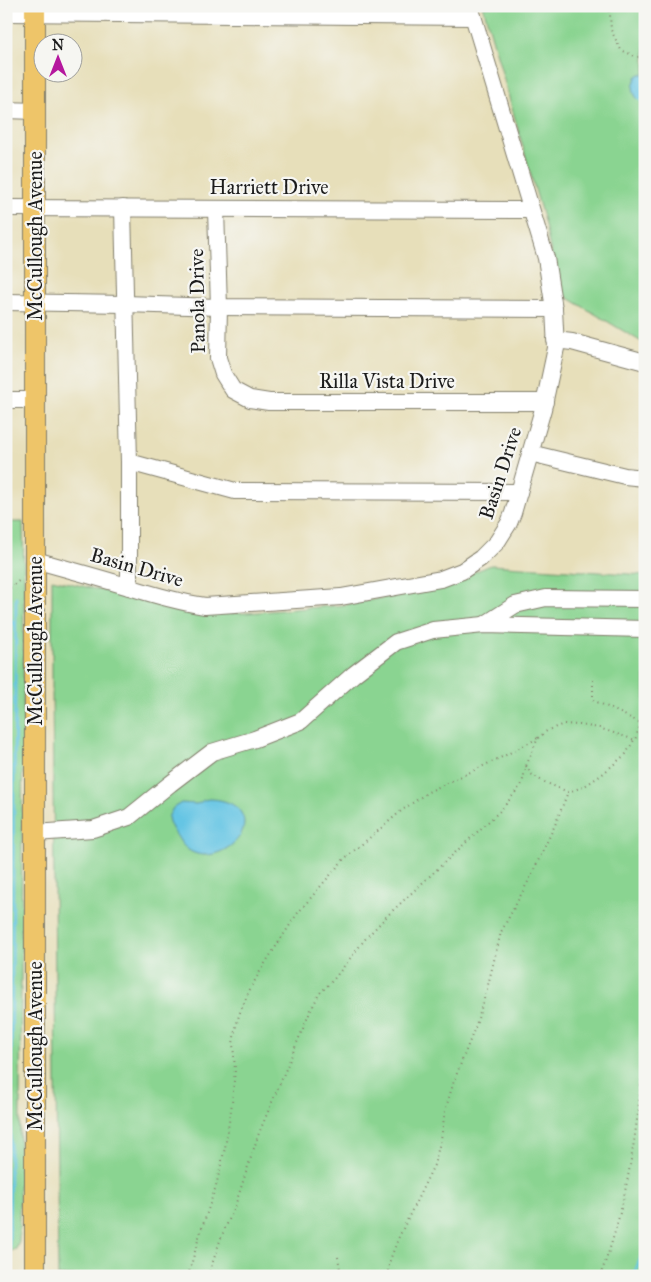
<svg xmlns="http://www.w3.org/2000/svg" width="651" height="1282" font-family="'IM FELL Great Primer',serif">
  <style>
    .green { fill: #8ad491; stroke: #537856 }
    .water { fill: #65c5e4; stroke: #407080 }
    .lines { fill: none; stroke-linecap: round; stroke-linejoin: round }
    .stream { stroke: #65c5e4; stroke-width: 3 }
    .minor-casing { stroke: #827e6b; stroke-width: 18 }
    .major-casing { stroke: #827e6b; stroke-width: 22 }
    .path { stroke: #827e6b; stroke-width: 2; stroke-dasharray: 1 4; stroke-linecap: butt }
    .minor { stroke: #fff; stroke-width: 16 }
    .major { stroke: #eec569; stroke-width: 20 }
    .labels { text-anchor: middle; stroke-width: 4.5; stroke-linejoin: round; paint-order: stroke }
    .street-label { font-size: 20px; fill: #1c1c1c; stroke: #f6f6f2 }
  </style>
  <rect width="100%" height="100%" fill="#f6f6f2"/>
  <filter id="ink" filterUnits="userSpaceOnUse"><feTurbulence type="fractalNoise" baseFrequency=".02" numOctaves="2"/><feDisplacementMap in="SourceGraphic" scale="10" xChannelSelector="R" yChannelSelector="G"/><feConvolveMatrix kernelMatrix="1 2 1 2 8 2 1 2 1" color-interpolation-filters="sRGB"/></filter>
  <filter id="wash" filterUnits="userSpaceOnUse"><feTurbulence type="fractalNoise" baseFrequency=".0096" numOctaves="4" result="noise"/><feDisplacementMap in="SourceGraphic" scale="20" xChannelSelector="R" yChannelSelector="G"/><feGaussianBlur stdDeviation="1.12" result="paint"/><feColorMatrix in="noise" values="0 0 0 0 0 0 0 0 0 0 0 0 0 0 0 0 0 1.4 0 .05"/><feComposite in="paint" operator="in"/></filter>
  <g filter="url(#wash)">
    <rect width="100%" height="100%" fill="#e7dfba"/>
    <g class="green">
      <path d="M483 6H645V344L560 293 544 221Z"/>
      <path d="M6 522H23L24 581 19 1242 16 1249 6 1253Z"/>
      <path d="M491 565 645 575V1276H58L52 686V579L134 598 188 614 246 613 343 605 433 589Z"/>
    </g>
    <g class="water">
      <path d="M640 74H645V106L636 97 634 93 633 87 636 77Z"/>
      <path d="M209 799C219 799 232 802 238 809 263 835 203 877 180 841 176 834 169 826 168 817L173 808 181 803 197 804 204 800Z"/>
    </g>
    <g class="lines">
      <g class="stream">
        <path d="M6 614 15 625"/>
        <path d="M9 1251 16 597"/>
        <path d="M633 1276 645 1249"/>
      </g>
    </g>
  </g>
  <g filter="url(#ink)">
    <g class="lines">
      <g class="minor-casing">
        <g id="minor">
          <path d="M6 13 473 17"/>
          <path d="M6 110 35 111"/>
          <path d="M6 208 531 210"/>
          <path d="M123 208 129 462V587"/>
          <path d="M216 209 219 307 218 358 223 374 233 390 250 399 269 402H545"/>
          <path d="M6 302 125 304 219 307 554 309"/>
          <path d="M555 340 572 342 645 362"/>
          <path d="M6 400H35"/>
          <path d="M530 453 625 476 644 478 645 473"/>
          <path d="M129 462 235 491 519 492"/>
          <path d="M35 560C66 569 98 577 129 587 154 595 179 602 205 606L341 597 441 579 462 571 481 558 497 542 509 523 513 513 543 409 556 348 554 309 546 258 470 6"/>
          <path d="M484 625 515 605 546 598 645 599"/>
          <path d="M35 833 93 829 129 817 170 784 212 752 255 739 301 721 354 674 396 642 433 630 484 625 645 629"/>
        </g>
      </g>
      <g class="major-casing">
        <path id="major" d="M35 6V1276"/>
      </g>
      <g class="path">
        <path d="M607 6 610 14 611 30 621 50 637 57 645 56"/>
        <path d="M6 591 20 580"/>
        <path d="M593 680V700L641 723"/>
        <path d="M526 766 531 774 542 781 568 792 583 787 600 776 626 754 634 740"/>
        <path d="M338 1257 341 1276"/>
        <path d="M188 1276 199 1237 216 1186 225 1148 232 1103 235 1069 233 1044 235 1031 239 1015 249 991 262 968 297 914 344 859 385 825 401 811 428 792 504 756 538 738"/>
        <path d="M208 1276 222 1235 234 1209 259 1133 310 1012 319 994 334 979 366 938 389 914 502 809 522 784 526 766 538 738 548 730 564 724 580 725 599 728 635 740 643 716 642 673"/>
        <path d="M387 1276 390 1260 398 1239 434 1165 441 1139 445 1111 454 1081 476 1025 487 989 501 932 530 878 555 825 568 792"/>
        <path d="M600 1276C629 1202 638 1122 645 1044"/>
      </g>
      <use href="#minor" class="minor"/>
      <use href="#major" class="major"/>
    </g>
  </g>
  <g class="labels">
    <g class="street-label">
      <text x="269" y="194">Harriett Drive</text>
      <text transform="translate(35 236) rotate(-90)" y="7">McCullough Avenue</text>
      <text transform="translate(197 301) rotate(-91)" y="7">Panola Drive</text>
      <text x="387" y="388">Rilla Vista Drive</text>
      <text transform="translate(500 473) rotate(-72)" y="7">Basin Drive</text>
      <text transform="translate(137 567) rotate(16)" y="7">Basin Drive</text>
      <text transform="translate(35 641) rotate(-90)" y="7">McCullough Avenue</text>
      <text transform="translate(35 1046) rotate(-90)" y="7">McCullough Avenue</text>
    </g>
  </g>
  <rect width="651" height="1282" fill="none" stroke="#f6f6f2" stroke-width="25"/>
  <g transform="translate(58 58)"><circle r="24" fill="#f6f6f2" stroke="#9f9f9c"/>
  <path d="M0-4L9 19L0 12L-9 19Z" fill="#b5179e"/>
  <text y="-8" font-size="14" font-weight="bold" text-anchor="middle" fill="#1c1c1c">N</text>
  </g>
</svg>
